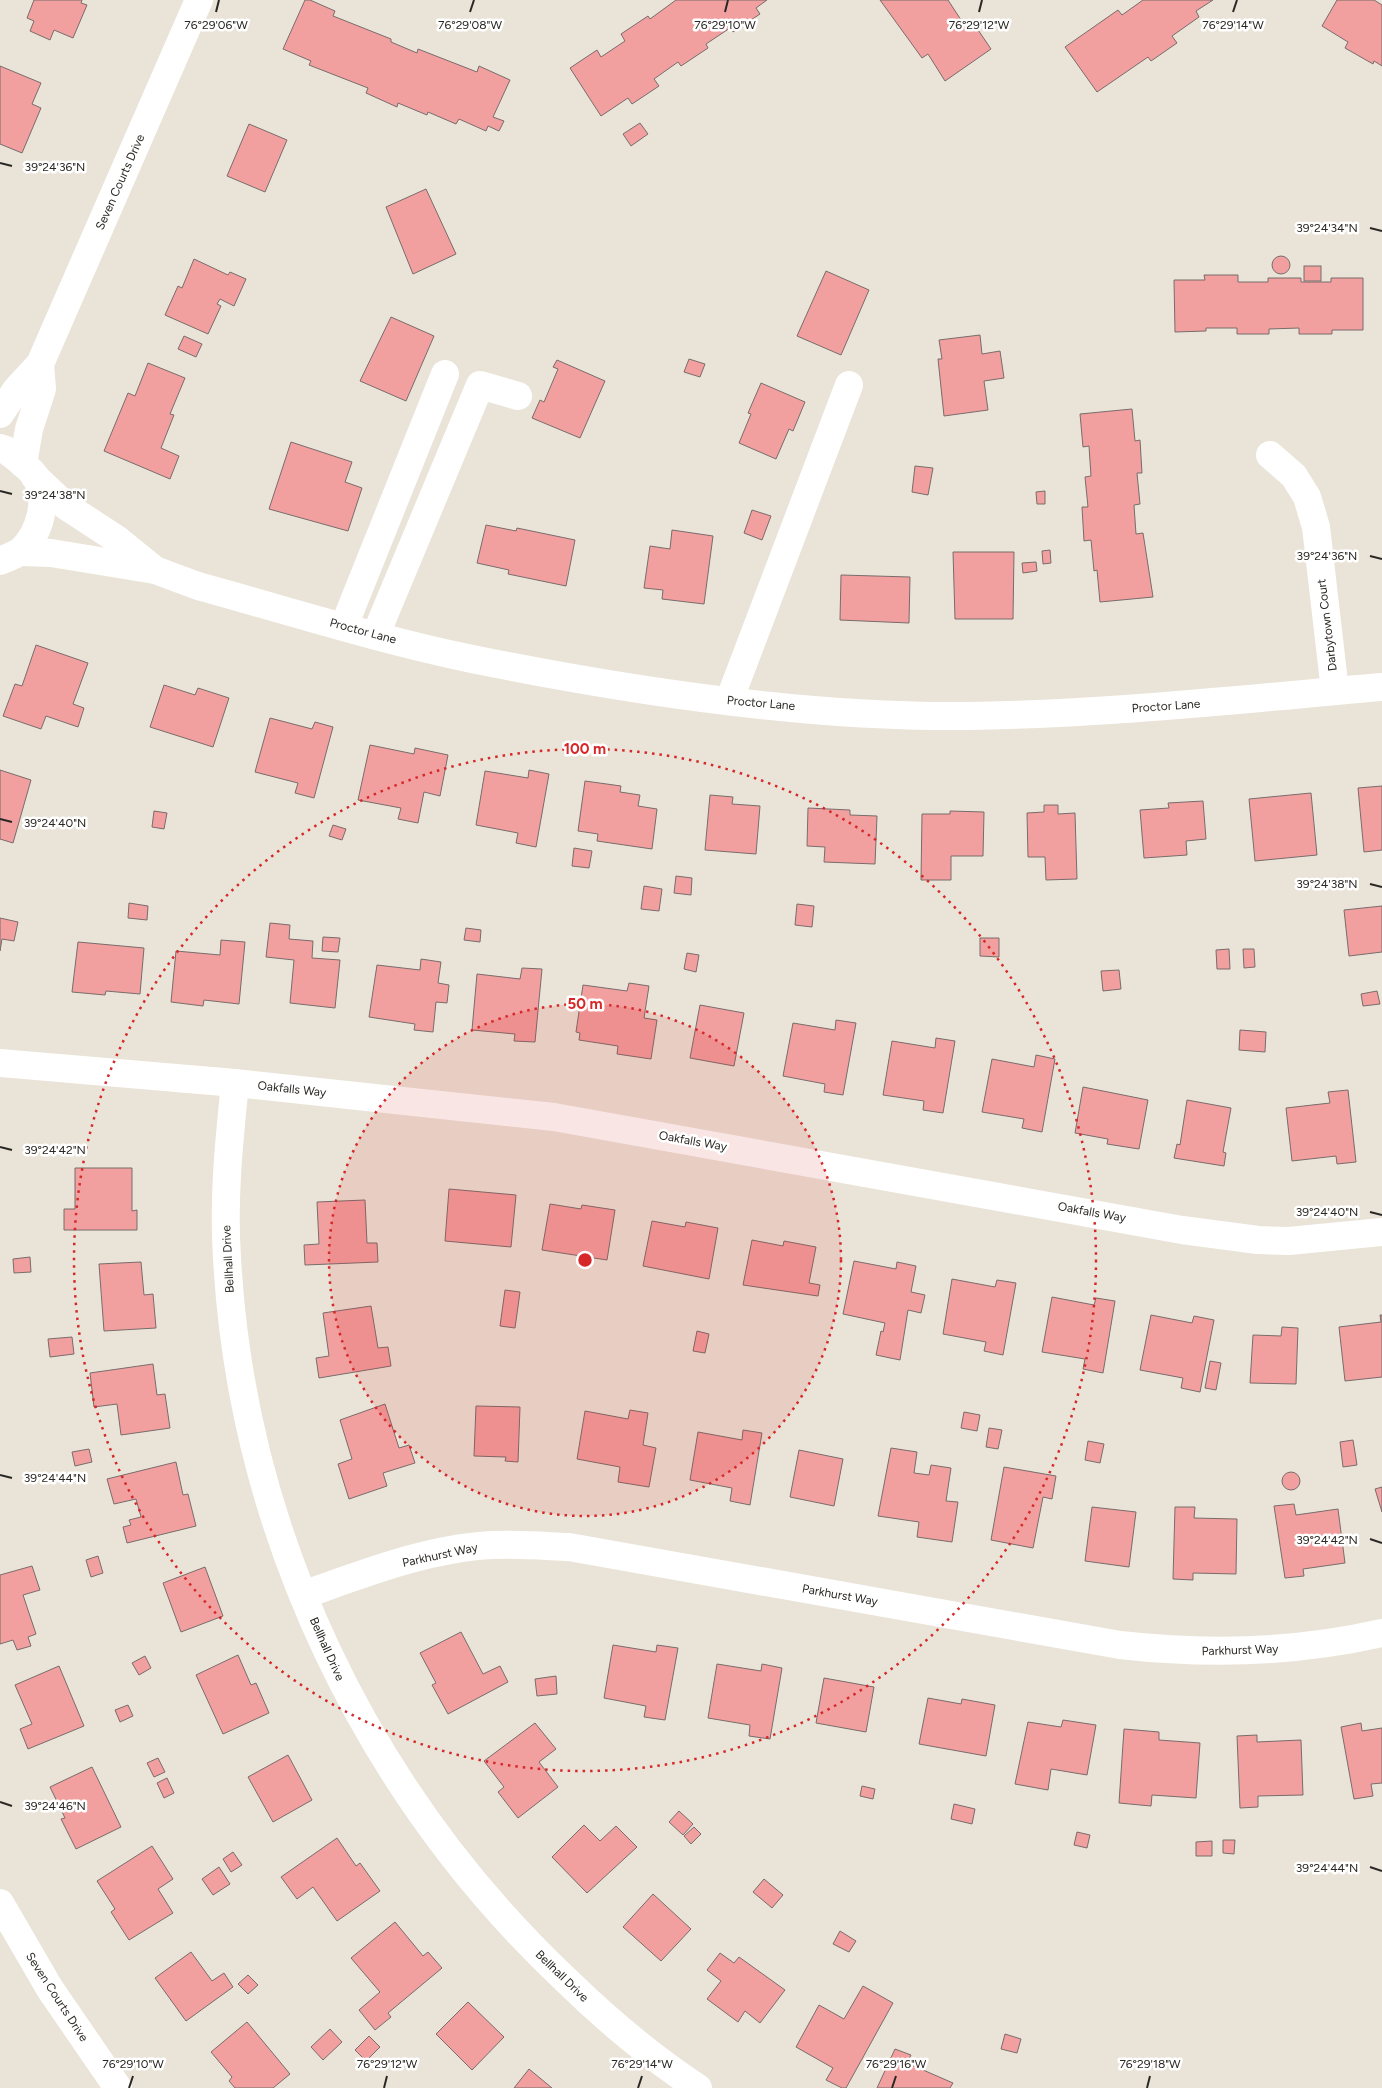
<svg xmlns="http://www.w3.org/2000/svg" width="1382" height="2088" font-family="Figtree,sans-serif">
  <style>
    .building { fill: #f29f9f; stroke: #796c6b }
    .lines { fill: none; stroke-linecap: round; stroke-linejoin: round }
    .minor { stroke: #fff; stroke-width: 28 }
    .ticks { fill: none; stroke: #2a2824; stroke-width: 2 }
    .ring { fill: none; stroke: #d62828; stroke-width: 2.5; stroke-dasharray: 2.5 5 }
    .labels { text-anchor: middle; stroke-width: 5; stroke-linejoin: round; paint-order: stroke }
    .street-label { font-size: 12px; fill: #2a2824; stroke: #fff }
    .ticks-label { font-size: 12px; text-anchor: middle; fill: #2a2824; stroke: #fff; stroke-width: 5; stroke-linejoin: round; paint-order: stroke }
    .centre { fill: #d62828; stroke: #fff; stroke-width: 2.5 }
    .ring-label { font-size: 15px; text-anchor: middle; font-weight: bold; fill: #d62828; stroke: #fff; stroke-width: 5; stroke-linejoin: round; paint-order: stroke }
  </style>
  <rect width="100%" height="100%" fill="#eae4d8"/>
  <g class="building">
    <path d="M34 0H82L81 3 87 5 73 38 54 30 50 40 30 31 34 21 27 18Z"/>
    <path d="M305 0H310L335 11 333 16 391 39V42L417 53 418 49 477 72 479 66 510 80 493 117 504 121 499 131 488 126 486 131 459 119 456 124 428 112 427 115 398 103 397 107 366 93 368 88 309 65 311 61 283 49Z"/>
    <path d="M676 0H767L756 8 760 14 733 32 730 28 706 44 708 48 681 66 678 62 654 79 659 86 632 104 628 98 601 116 570 68 597 50 601 57 625 41 621 34 648 16 650 19Z"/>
    <path d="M880 0H948L965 26 972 21 991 49 945 81 928 54 922 58Z"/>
    <path d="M1143 0H1213L1196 11 1199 17 1172 36 1177 43 1151 61 1148 57 1097 92 1065 47 1118 10 1122 15Z"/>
    <path d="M1337 0H1374L1382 5V66L1374 61 1373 64 1345 48 1348 42 1322 26Z"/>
    <path d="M0 66 41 83 32 104 41 108 22 153 0 144Z"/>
    <path d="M640 123 648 134 631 146 623 134Z"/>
    <path d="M249 124 287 140 265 192 227 176Z"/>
    <path d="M426 189 456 254 413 274 386 207Z"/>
    <circle cx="1281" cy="265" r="9"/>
    <path d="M194 259 228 275 230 272 246 279 234 306 220 299 217 304 221 306 208 334 165 315 178 286 182 288Z"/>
    <rect x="1304" y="266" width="17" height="15"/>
    <path d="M826 271 869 290 841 355 797 336Z"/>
    <path d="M1204 275H1238V282H1268V278H1301V282H1331V278H1363V330H1332V334H1299V328L1269 329V334H1237V328H1206V331L1175 332 1174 280H1205Z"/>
    <path d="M391 317 434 336 406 401 360 381Z"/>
    <path d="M980 335 982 354 1000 351 1004 378 984 381 988 410 944 416 938 359H942L939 340Z"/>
    <path d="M184 336 202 344 196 357 178 349Z"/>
    <path d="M689 359 705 364 700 377 684 372Z"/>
    <path d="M557 360 605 381 580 438 532 418 540 400 544 402 558 369 553 367Z"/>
    <path d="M148 363 185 378 170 414 174 415 161 448 179 456 170 479 104 451 128 393 135 396Z"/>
    <path d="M761 383 805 402 793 431 789 429 776 459 739 443 751 414 748 413Z"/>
    <path d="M1132 409 1135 441 1140 440 1142 473H1137L1140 504 1134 505 1136 534 1143 533 1153 597 1100 602 1097 570 1094 571 1091 540 1084 541 1082 507H1088L1085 477 1091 476 1089 446 1083 447 1080 414Z"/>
    <path d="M291 442 352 462 345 482 362 488 348 531 269 509Z"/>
    <path d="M915 466 933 468 928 495 912 492Z"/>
    <path d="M1045 491V504H1037L1036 492Z"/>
    <path d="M752 510 771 516 762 540 744 533Z"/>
    <path d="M486 525 516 531 517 528 575 540 566 586 508 574 509 570 477 563Z"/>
    <path d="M672 530 713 536 704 604 662 599 663 590 644 588 650 546 670 549Z"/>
    <path d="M1050 550 1051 563 1043 564 1042 551Z"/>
    <path d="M953 552H1014L1013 619H955Z"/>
    <path d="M1036 562 1037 571 1023 573 1022 563Z"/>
    <path d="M841 575 910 577 909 623 840 620Z"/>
    <path d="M36 645 88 663 73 704 84 708 78 727 46 716 41 729 3 716 15 684 22 686Z"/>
    <path d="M164 685 195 695 198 688 229 698 213 747 150 727Z"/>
    <path d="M270 718 312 729 315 722 333 727 314 798 295 793 298 783 255 772Z"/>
    <path d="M370 745 414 754 415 748 448 755 440 796 424 792 418 823 398 819 401 808 358 800Z"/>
    <path d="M0 770 31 780 13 843 0 839Z"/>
    <path d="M529 770 549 774 536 847 516 843 518 833 476 825 485 771 528 778Z"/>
    <path d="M585 781 621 786 620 792 640 795 638 806 657 809 652 849 597 841 598 834 578 831Z"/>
    <path d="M1382 786V850L1364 852 1358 788Z"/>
    <path d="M1311 793 1317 855 1255 861 1249 799Z"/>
    <path d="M710 795 733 797 732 804 760 806 756 854 705 850Z"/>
    <path d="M1203 801 1206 839 1186 841 1187 855 1144 858 1140 810 1169 808 1168 803Z"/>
    <path d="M1044 805H1058V814L1075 813 1077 879 1046 880 1045 857H1028L1027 813 1044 812Z"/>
    <path d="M808 808 850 810V815L877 816 875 864 824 862 825 847 807 846Z"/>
    <path d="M154 811 167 813 164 829 152 827Z"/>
    <path d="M950 811 984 812 983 856H951V880H921L922 814H950Z"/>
    <path d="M333 825 346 829 342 840 329 836Z"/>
    <path d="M574 848 592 851 589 868 572 866Z"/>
    <path d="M676 876 692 878 691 895 674 893Z"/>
    <path d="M644 886 662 889 659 911 641 909Z"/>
    <path d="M129 903 148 906 147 920 128 918Z"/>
    <path d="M797 904 814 906 812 927 795 925Z"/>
    <path d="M1382 906V952L1349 956 1344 910Z"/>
    <path d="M0 918 18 922 14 941 2 939 0 951Z"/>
    <path d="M270 923 290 925 289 939 313 941 312 958 340 960 335 1008 290 1003 294 960 266 957Z"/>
    <path d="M466 928 481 930 480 942 464 940Z"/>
    <path d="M323 937 340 938 338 952 322 951Z"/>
    <path d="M980 938H999V957L980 956Z"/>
    <path d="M221 940 245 942 239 1004 204 1000 203 1006 171 1002 176 951 220 955Z"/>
    <path d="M78 942 144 948 140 994 106 991 105 995 72 992Z"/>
    <path d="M1229 949 1230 969H1217L1216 950Z"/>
    <path d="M1243 949H1254L1255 967 1244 968Z"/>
    <path d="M687 953 699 955 696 972 684 969Z"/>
    <path d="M421 959 441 962 438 983 449 985 447 1003 436 1002 433 1032 414 1030 415 1024 369 1017 377 965 420 970Z"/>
    <path d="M522 968 542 969 535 1042 514 1041 515 1034 472 1030 477 974 520 979Z"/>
    <path d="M1119 970 1121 989 1103 991 1101 971Z"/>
    <path d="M629 983 649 986 644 1018 657 1020 651 1059 617 1054 618 1046 579 1040 580 1033 576 1032 583 985 627 991Z"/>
    <path d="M1377 991 1380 1004 1363 1006 1361 994Z"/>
    <path d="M700 1005 744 1013 734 1066 690 1058Z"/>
    <path d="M836 1020 856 1023 843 1095 824 1092 825 1084 783 1076 793 1023 835 1030Z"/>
    <path d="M1240 1030 1266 1032 1265 1052 1239 1050Z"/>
    <path d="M936 1038 955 1041 943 1113 923 1110 924 1101 883 1095 892 1041 935 1048Z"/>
    <path d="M1036 1055 1055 1059 1042 1132 1022 1128 1024 1119 982 1112 992 1059 1034 1067Z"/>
    <path d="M1083 1087 1148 1100 1139 1149 1107 1144 1108 1139 1075 1133Z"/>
    <path d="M1348 1090 1356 1162 1337 1164 1336 1156 1292 1161 1286 1108 1330 1103 1328 1092Z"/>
    <path d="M1187 1100 1231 1108 1223 1152 1226 1153 1224 1166 1174 1158 1177 1144 1180 1145Z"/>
    <path d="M75 1168H132V1211L137 1210V1230H64V1209H75Z"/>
    <path d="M449 1189 516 1195 511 1247 445 1241Z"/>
    <path d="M365 1200 367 1243H377L378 1262 305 1265 304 1245 319 1244 317 1202Z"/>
    <path d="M550 1204 581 1209 582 1205 615 1210 607 1260 542 1250Z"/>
    <path d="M652 1221 685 1227 686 1222 718 1228 709 1279 643 1266Z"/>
    <path d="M752 1240 783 1246 784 1241 816 1247 809 1283 820 1285 818 1296 743 1285Z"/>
    <path d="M30 1257 31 1272 14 1273 13 1259Z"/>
    <path d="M854 1261 896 1269 897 1262 916 1266 911 1292 925 1295 921 1313 908 1310 900 1360 876 1355 881 1331 883 1332 885 1323 843 1314Z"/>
    <path d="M141 1262 144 1295 153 1294 156 1328 104 1331 99 1264Z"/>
    <path d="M952 1279 995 1287 997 1280 1016 1283 1003 1355 984 1351 986 1342 943 1334Z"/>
    <path d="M505 1290 520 1292 515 1328 500 1326Z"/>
    <path d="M1052 1297 1094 1305 1096 1298 1115 1301 1103 1373 1083 1369 1085 1359 1042 1352Z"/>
    <path d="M371 1306 378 1348 388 1347 391 1366 319 1378 316 1358 329 1356 323 1313Z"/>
    <path d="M1151 1315 1192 1323 1194 1316 1214 1320 1200 1392 1181 1388 1183 1378 1140 1370Z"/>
    <path d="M1380 1315H1382V1377L1345 1381 1339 1327 1381 1322Z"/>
    <path d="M1282 1327 1298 1328 1296 1384 1250 1383 1253 1335 1281 1336Z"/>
    <path d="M697 1331 709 1334 705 1353 693 1351Z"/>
    <path d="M72 1337 74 1354 50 1357 48 1339Z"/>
    <path d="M1210 1361 1221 1363 1216 1390 1205 1388Z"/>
    <path d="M153 1364 157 1395 165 1394 170 1428 121 1435 117 1404 94 1407 90 1373Z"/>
    <path d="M385 1404 399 1448 409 1445 415 1463 383 1473 387 1486 349 1499 338 1464 352 1459 340 1420Z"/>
    <path d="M476 1406 520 1407 518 1462 505 1461 506 1457 474 1456Z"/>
    <path d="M630 1410 648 1413 643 1445 656 1448 649 1487 618 1482 620 1467 577 1459 585 1411 628 1419Z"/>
    <path d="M964 1412 980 1415 977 1431 961 1428Z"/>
    <path d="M989 1428 1002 1430 998 1449 986 1447Z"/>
    <path d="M743 1430 762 1433 750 1505 730 1501 732 1488 690 1480 698 1432 742 1440Z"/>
    <path d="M1353 1440 1357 1465 1343 1467 1340 1442Z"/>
    <path d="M1088 1441 1104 1444 1100 1463 1085 1460Z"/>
    <path d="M891 1448 917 1452 914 1473 929 1475 931 1465 951 1468 946 1501 958 1502 952 1542 917 1537 919 1522 878 1516Z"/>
    <path d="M89 1449 92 1462 75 1466 72 1452Z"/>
    <path d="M799 1450 843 1459 834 1506 790 1497Z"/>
    <path d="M176 1462 183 1495 188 1494 196 1526 127 1543 123 1527 131 1525 129 1520 141 1517 136 1499 114 1504 107 1479Z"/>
    <path d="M1004 1467 1056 1476 1052 1499 1043 1497 1033 1548 991 1540Z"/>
    <circle cx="1291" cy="1481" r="9"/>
    <path d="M1382 1487V1512L1375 1489Z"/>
    <path d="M1294 1504 1296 1515 1338 1509 1345 1563 1303 1569 1304 1576 1285 1578 1274 1506Z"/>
    <path d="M1092 1507 1136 1512 1129 1567 1085 1561Z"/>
    <path d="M1175 1507H1195L1194 1518 1237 1519 1236 1574 1193 1573V1580L1173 1579Z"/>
    <path d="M98 1556 103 1573 91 1577 86 1560Z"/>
    <path d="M32 1566 40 1590 23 1595 36 1634 28 1637 31 1646 17 1650 13 1640 0 1644V1575Z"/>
    <path d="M205 1567 223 1616 181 1632 163 1583Z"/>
    <path d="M461 1632 483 1674 500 1666 508 1682 448 1714 432 1685 436 1683 420 1653Z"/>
    <path d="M613 1645 656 1652 657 1645 678 1648 665 1720 644 1717 646 1706 604 1698Z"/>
    <path d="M238 1655 251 1685 256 1683 269 1713 223 1734 196 1675Z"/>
    <path d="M145 1656 151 1668 139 1675 132 1663Z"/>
    <path d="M717 1664 761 1671 762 1664 782 1668 770 1739 749 1736 750 1725 708 1718Z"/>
    <path d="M59 1666 84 1726 28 1749 20 1729 32 1724 15 1685Z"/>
    <path d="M556 1676 557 1694 537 1696 535 1679Z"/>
    <path d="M824 1678 874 1687 866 1732 816 1723Z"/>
    <path d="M928 1698 961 1704 962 1699 995 1705 986 1756 919 1744Z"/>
    <path d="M128 1705 133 1716 120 1722 115 1710Z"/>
    <path d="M1063 1720 1096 1725 1087 1775 1051 1769 1048 1790 1015 1784 1028 1722 1061 1727Z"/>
    <path d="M535 1723 556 1749 539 1762 558 1787 518 1818 498 1792 504 1787 484 1761Z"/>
    <path d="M1361 1723 1362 1731 1382 1728V1783L1371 1784 1373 1796 1354 1799 1341 1727Z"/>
    <path d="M1124 1729 1159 1732V1740L1200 1743 1196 1798 1152 1795 1151 1806 1119 1803Z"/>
    <path d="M1257 1735V1742L1301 1740 1303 1795 1258 1796V1807L1240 1808 1237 1736Z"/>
    <path d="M288 1755 312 1800 273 1822 248 1777Z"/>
    <path d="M158 1758 165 1772 154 1777 147 1763Z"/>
    <path d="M92 1767 121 1827 76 1849 61 1819 65 1818 50 1787Z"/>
    <path d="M167 1778 174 1793 164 1798 157 1783Z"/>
    <path d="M862 1786 875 1789 873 1799 860 1796Z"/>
    <path d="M954 1804 975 1809 972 1824 951 1819Z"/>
    <path d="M679 1811 693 1824 683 1835 669 1822Z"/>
    <path d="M584 1825 600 1841 616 1826 637 1847 587 1893 552 1857Z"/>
    <path d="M694 1827 701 1834 691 1844 684 1836Z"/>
    <path d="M1077 1832 1090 1835 1087 1848 1074 1845Z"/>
    <path d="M337 1838 356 1866 360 1863 380 1891 337 1921 313 1887 297 1899 281 1877Z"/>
    <path d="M1223 1840H1235L1234 1854 1223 1853Z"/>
    <path d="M1212 1841V1856H1196V1842Z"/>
    <path d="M152 1846 173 1879 158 1889 173 1913 129 1940 111 1912 115 1909 97 1881Z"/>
    <path d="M233 1852 242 1865 231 1872 223 1859Z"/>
    <path d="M219 1867 230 1884 213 1895 202 1879Z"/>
    <path d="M764 1879 783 1895 772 1908 753 1892Z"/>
    <path d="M653 1894 691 1929 661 1961 623 1927Z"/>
    <path d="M395 1922 423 1956 428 1952 442 1968 388 2013 391 2017 375 2030 359 2010 380 1992 351 1958Z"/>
    <path d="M840 1931 856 1941 849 1952 833 1944Z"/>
    <path d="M191 1952 212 1981 224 1973 233 1987 186 2021 155 1978Z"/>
    <path d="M720 1953 734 1963 739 1957 785 1990 760 2023 745 2011 738 2022 707 1999 721 1981 707 1970Z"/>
    <path d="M248 1975 258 1985 248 1994 238 1984Z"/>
    <path d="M863 1986 893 2003 846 2088H842L826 2080 833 2068 796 2047 819 2005 844 2019Z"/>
    <path d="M468 2002 504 2037 472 2070 436 2034Z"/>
    <path d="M247 2022 290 2074 273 2088H235L229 2081 232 2077 211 2052Z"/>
    <path d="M330 2029 342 2042 323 2060 311 2047Z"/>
    <path d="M1005 2034 1021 2039 1017 2053 1001 2049Z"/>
    <path d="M369 2036 380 2047 366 2061 355 2050Z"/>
    <path d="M895 2049 911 2055 907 2063 953 2083 950 2088H877Z"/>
    <path d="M529 2069 552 2088H514Z"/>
  </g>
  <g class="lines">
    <g class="minor">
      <path d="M0 414 16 390 40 364 199 0"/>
      <path d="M0 448 6 450C16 458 28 466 35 476 50 499 40 533 21 551 15 555 7 558 0 561"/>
      <path d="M1270 455 1294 476 1307 497 1316 527 1335 691"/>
      <path d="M23 464 29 429 42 389 40 364"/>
      <path d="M35 477 66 506 118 540 155 570"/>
      <path d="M20 552 51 553 155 570 198 586C289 611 380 640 472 659 630 691 806 718 968 716 1106 714 1244 699 1382 687"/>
      <path d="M344 626 445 374"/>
      <path d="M376 634 480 385 518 396"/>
      <path d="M729 701 849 385"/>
      <path d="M0 1063 235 1083 554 1117 1182 1230 1258 1240 1289 1241 1382 1232"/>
      <path d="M235 1083C229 1142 223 1199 227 1258 242 1532 367 1793 567 1981 607 2020 651 2057 698 2088"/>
      <path d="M303 1595C363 1574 428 1548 492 1545 518 1544 544 1546 569 1547L1120 1645C1209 1655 1295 1653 1382 1633"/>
      <path d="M0 1903 50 1989 118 2088"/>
    </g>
  </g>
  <path class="ticks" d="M216 12 219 0M470 12 474 0M725 12 728 0M979 12 982 0M1233 12 1237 0M0 163 12 166M1370 228 1382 231M0 491 12 494M1370 556 1382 559M0 819 12 822M1370 884 1382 887M0 1147 12 1150M1370 1212 1382 1215M0 1475 12 1478M1370 1539 1382 1543M0 1802 12 1806M1370 1867 1382 1871M129 2088 133 2076M384 2088 387 2076M638 2088 642 2076M892 2088 896 2076M1147 2088 1150 2076"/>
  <circle cx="585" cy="1260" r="256" fill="#d62828" fill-opacity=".12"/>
  <g class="ring">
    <circle cx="585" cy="1260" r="256"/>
    <circle cx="585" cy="1260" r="511"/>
  </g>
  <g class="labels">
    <g class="street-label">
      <text transform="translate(120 182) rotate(-66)" y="4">Seven Courts Drive</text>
      <text transform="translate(1327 625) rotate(-97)" y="4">Darbytown Court</text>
      <text transform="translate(363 631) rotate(15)" y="4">Proctor Lane</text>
      <text transform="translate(761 703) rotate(5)" y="4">Proctor Lane</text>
      <text transform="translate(1166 706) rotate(-4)" y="4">Proctor Lane</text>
      <text transform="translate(292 1089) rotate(6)" y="4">Oakfalls Way</text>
      <text transform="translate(693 1141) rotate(10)" y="4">Oakfalls Way</text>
      <text transform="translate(1092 1212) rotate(10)" y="4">Oakfalls Way</text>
      <text transform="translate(228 1259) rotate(-93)" y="4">Bellhall Drive</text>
      <text transform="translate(440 1555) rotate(-12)" y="4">Parkhurst Way</text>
      <text transform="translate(840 1595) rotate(10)" y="4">Parkhurst Way</text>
      <text transform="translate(327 1649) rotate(66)" y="4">Bellhall Drive</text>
      <text transform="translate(1240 1650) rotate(-2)" y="4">Parkhurst Way</text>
      <text transform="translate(562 1976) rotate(44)" y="4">Bellhall Drive</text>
      <text transform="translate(57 1997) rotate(57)" y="4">Seven Courts Drive</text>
    </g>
  </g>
  <g class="ticks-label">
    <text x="216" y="29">76°29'06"W</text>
    <text x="470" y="29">76°29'08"W</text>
    <text x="725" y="29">76°29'10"W</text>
    <text x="979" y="29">76°29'12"W</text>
    <text x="1233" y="29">76°29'14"W</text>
    <text x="55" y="171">39°24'36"N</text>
    <text x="1327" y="232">39°24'34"N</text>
    <text x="55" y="499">39°24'38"N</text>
    <text x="1327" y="560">39°24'36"N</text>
    <text x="55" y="827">39°24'40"N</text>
    <text x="1327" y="888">39°24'38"N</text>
    <text x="55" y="1154">39°24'42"N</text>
    <text x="1327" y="1216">39°24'40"N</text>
    <text x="55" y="1482">39°24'44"N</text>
    <text x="1327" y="1544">39°24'42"N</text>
    <text x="55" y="1810">39°24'46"N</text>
    <text x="1327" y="1872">39°24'44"N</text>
    <text x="133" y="2068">76°29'10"W</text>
    <text x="387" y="2068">76°29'12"W</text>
    <text x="642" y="2068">76°29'14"W</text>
    <text x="896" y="2068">76°29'16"W</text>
    <text x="1150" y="2068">76°29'18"W</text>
  </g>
  <circle cx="585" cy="1260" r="8" class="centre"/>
  <g class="ring-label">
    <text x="585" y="754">100 m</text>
    <text x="585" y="1009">50 m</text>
  </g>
</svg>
